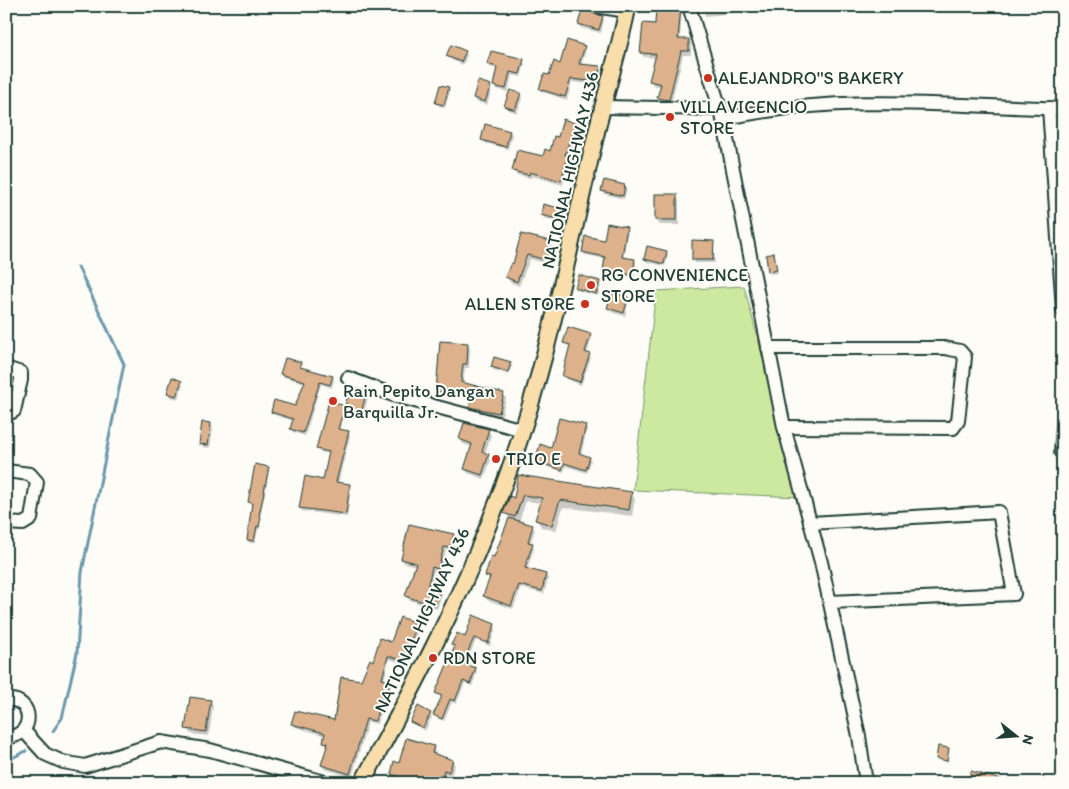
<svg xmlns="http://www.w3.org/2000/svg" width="1069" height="789" font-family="Itim,sans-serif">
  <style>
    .green { fill: #cde9a0; stroke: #76936a }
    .shadow { fill: #0003 }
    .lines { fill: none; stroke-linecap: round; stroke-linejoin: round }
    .stream { stroke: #6a98ac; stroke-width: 3 }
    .building { fill: #dcb18c; stroke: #1f3d34 }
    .minor-casing { stroke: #1f3d34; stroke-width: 16 }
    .major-casing { stroke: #1f3d34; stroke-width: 19 }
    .minor { stroke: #fdfcf7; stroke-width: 12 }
    .major { stroke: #f9deab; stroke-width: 15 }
    .poi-dot { fill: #c8321e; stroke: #fdfcf7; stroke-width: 2 }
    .labels { text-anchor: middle; stroke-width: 4; stroke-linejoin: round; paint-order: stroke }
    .poi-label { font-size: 18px; fill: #1f3d34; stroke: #fdfcf7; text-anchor: start }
    .street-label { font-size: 18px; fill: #1f3d34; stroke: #fdfcf7 }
  </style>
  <rect width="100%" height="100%" fill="#fdfcf7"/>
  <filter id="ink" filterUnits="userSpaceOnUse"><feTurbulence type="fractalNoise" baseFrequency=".02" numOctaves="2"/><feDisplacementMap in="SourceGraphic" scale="10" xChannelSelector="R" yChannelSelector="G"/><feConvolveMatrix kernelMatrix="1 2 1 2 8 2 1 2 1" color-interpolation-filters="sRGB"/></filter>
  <g filter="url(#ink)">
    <path class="green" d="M744 286 800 497 633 490 656 291Z"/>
    <g class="shadow">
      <path d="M454 6H473L471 13Z"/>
      <path d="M657 6H682L680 41 689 40 691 45V55H683L671 104 661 102 658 98 662 87 653 85 651 81 656 58 644 57 641 53 657 25Z"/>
      <path d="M703 6H725L726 14 705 16Z"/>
      <path d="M602 17 604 20 601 33 581 28 579 24Z"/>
      <path d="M584 47 586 50 581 66 599 67 601 71 599 85 572 82 567 100 542 92 540 89 550 77Z"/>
      <path d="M465 52 467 55 463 65 450 59 448 56Z"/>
      <path d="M523 60 525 64 521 77 512 75 508 92 496 89 494 86 498 69 490 67 488 63Z"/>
      <path d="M490 86 492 89 487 105 476 102 474 98Z"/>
      <path d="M448 88 450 91 445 108 439 106 437 103Z"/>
      <path d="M520 94 522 98 517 113 507 109 505 106Z"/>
      <path d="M583 127 585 131 582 142 573 139 563 185 532 176 531 178 516 175 514 170 544 158 551 152 559 139Z"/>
      <path d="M510 132 512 135 508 149 485 143 483 140Z"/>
      <path d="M625 186 627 189 624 199 604 194 603 191Z"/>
      <path d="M676 195 679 201V225H660L656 220V196Z"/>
      <path d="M559 209 560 213 559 222 544 218 542 215Z"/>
      <path d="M626 228 628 231 623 258 634 260 636 263 634 277 606 274 604 270 606 259 585 255 583 252 605 242Z"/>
      <path d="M522 235 549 242 552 247 548 264 530 259 519 286 510 282 507 277 514 265Z"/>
      <path d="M713 242 715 263H695L693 259Z"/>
      <path d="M666 252 668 255 665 266 647 262 645 259Z"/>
      <path d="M774 255 778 273 771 274 769 271Z"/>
      <path d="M599 282 601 285 598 296 579 291 577 288Z"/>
      <path d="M627 298 629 301 625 316 611 312 609 308Z"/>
      <path d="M590 335 592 338 587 354 591 358 581 385 566 379 564 376 571 347 564 342Z"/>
      <path d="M441 342 468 344 470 349 469 368H465L463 384 503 394 506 398 501 418 473 412 471 407 473 399 440 396 437 391Z"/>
      <path d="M300 363 301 369 332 377 334 380 332 388 321 384 305 436 293 432 291 429 294 421 274 415 273 412 296 408 306 383 283 377 282 374Z"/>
      <path d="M510 363 512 366 509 375 494 370 492 367Z"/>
      <path d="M181 382 183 385 178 399 170 397 168 393Z"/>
      <path d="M366 395 368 398 363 416 346 411 339 431 348 432 350 436 338 484 349 486 351 489 347 517 302 511 300 508 324 481 330 454 319 452 318 448 346 408Z"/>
      <path d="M346 414 362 418V419L347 415Z"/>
      <path d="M211 424 213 428 210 448 203 447 201 444Z"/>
      <path d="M585 426 587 429 581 455 590 458 591 461 587 473 566 466 564 472 538 464 536 461Z"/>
      <path d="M488 430 491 435 485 454 491 460 484 479 468 473 465 469 472 447 463 444 460 439Z"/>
      <path d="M268 468 269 471 260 518V529H258L255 543H250L248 540 253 505 249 502Z"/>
      <path d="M519 476 631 493 635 499 632 516 563 507 556 531 541 527 537 520 542 503 526 501 519 522 532 526 535 530 530 544 534 548 527 570 546 575 548 579 544 594 521 588 513 609 487 600 485 596 490 580 486 575 495 559 510 519 505 512 515 499Z"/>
      <path d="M453 535 455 539 452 552 446 550 440 572 434 571 430 587 439 590 442 594 437 609 409 600 406 596 417 566 404 563 402 559Z"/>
      <path d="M416 624 419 628 411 649 413 653 410 665 389 659 384 681 389 682 391 686 389 695 386 694 377 724 368 722 352 777 324 769 322 765 328 746 325 742 326 736 295 727 293 724 335 722 374 662 392 643Z"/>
      <path d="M495 625 496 628 490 646 476 640 465 665 475 669 477 672 472 686 465 683 456 704 452 702 444 721 437 718 435 715 442 698 436 693 455 648 452 645Z"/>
      <path d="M210 701 213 706 209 736 190 734 187 728Z"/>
      <path d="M430 714 432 717 425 731 412 722Z"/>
      <path d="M434 747 435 755 452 761 455 765 451 776 446 774 444 783H389L395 763 400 764Z"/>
    </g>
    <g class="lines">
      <g class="stream">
        <path d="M53 731 62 718 77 653 82 572 124 364 78 267"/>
        <path d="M6 761 26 751"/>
      </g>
    </g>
    <g class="building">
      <path d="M656 6H681L678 39H689V51H681L669 100 657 98 661 84 649 81 656 54 640 53 643 23 655 24Z"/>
      <path d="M582 10 603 16 599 30 578 24Z"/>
      <path d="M567 40 585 46 579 64 600 66 598 82 571 79 565 97 539 89 544 74 549 75 554 61 560 64Z"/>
      <path d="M451 45 466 51 461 62 446 56Z"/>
      <path d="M491 51 524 59 520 74 510 72 506 89 493 86 497 67 487 64Z"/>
      <path d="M478 81 491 85 485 102 473 98Z"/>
      <path d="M440 85 449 87 444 105 435 103Z"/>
      <path d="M510 90 521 93 515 110 504 106Z"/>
      <path d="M563 119 583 126 580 138 571 135 565 155 568 156 561 181 530 172 529 175 512 171 517 150 543 156 545 149 550 151 554 136 558 137Z"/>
      <path d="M485 124 510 131 506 147 481 140Z"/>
      <path d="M604 180 625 185 623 196 601 191Z"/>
      <rect x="655" y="194" width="22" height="26"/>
      <path d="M543 204 559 208 557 219 541 215Z"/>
      <path d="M607 223 627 227 622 257 635 259 633 275 603 271 605 257 582 252 585 236 604 240Z"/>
      <path d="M521 234 550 241 546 260 527 255 517 282 505 277 511 263 513 264Z"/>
      <path d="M692 240 714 241 713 260H692Z"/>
      <path d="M647 246 667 251 664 264 644 259Z"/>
      <path d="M774 253 777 270 768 272 766 255Z"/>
      <path d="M579 275 600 281 596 294 575 288Z"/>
      <path d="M612 292 628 297 624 313 607 308Z"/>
      <path d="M568 327 591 334 585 352 590 354 580 382 562 376 570 345 563 343Z"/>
      <path d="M440 341 468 343 467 364H463L461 382 504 393 499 413 469 407 472 395 436 391Z"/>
      <path d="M494 357 511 362 508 372 491 367Z"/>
      <path d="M285 358 301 362 300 367 333 376 330 385 320 382 303 433 290 429 293 419 271 412 274 400 295 406 305 381 280 374Z"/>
      <path d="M172 377 182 381 176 396 167 393Z"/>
      <path d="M350 389 366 394 360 417 343 412Z"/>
      <path d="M329 401 345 406 338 429 349 431 336 482 350 484 346 514 299 508 305 476 323 480 329 452 316 449Z"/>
      <path d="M559 418 586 425 579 453 590 457 586 470 564 463 562 470 535 461 540 444 551 448Z"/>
      <path d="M202 422 211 423 208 445 199 444Z"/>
      <path d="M464 423 489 429 482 452 489 454 482 475 464 469 472 444 459 439Z"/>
      <path d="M255 464 269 467 259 516 261 517 259 527 257 526 254 541 247 540 252 503 248 502Z"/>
      <path d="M518 475 632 492 629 510 560 500 552 525 535 520 542 498 523 495 515 517 503 513 510 496 514 498Z"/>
      <path d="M509 518 533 525 528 542 533 543 525 568 546 574 542 591 519 585 511 606 483 596 490 577 485 576 491 556 494 557Z"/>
      <path d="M409 524 454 534 450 548 444 547 438 569 432 567 428 585 440 589 435 606 405 596 416 563 401 559Z"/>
      <path d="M473 615 495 624 488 643 474 638 463 663 476 668 470 684 463 681 455 701 450 699 442 719 433 715 442 696 435 693 455 646 451 645 457 633 465 637Z"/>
      <path d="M400 617 417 623 409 647 412 648 408 662 388 656 382 679 390 681 387 692 384 691 375 721 366 719 350 774 321 765 328 743 323 742 325 733 291 724 295 711 334 720 341 677 361 680 370 659 373 661 380 638 391 642Z"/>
      <path d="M190 697 211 700 206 732 185 729Z"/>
      <path d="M418 706 431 713 423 728 410 722Z"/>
      <path d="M406 738 434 746 432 753 453 760 449 772 444 770 441 783H414V781L391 774 394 761 399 763Z"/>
      <path d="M938 746 949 748 947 761 936 759Z"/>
      <path d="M971 771 1002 780V783H968Z"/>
    </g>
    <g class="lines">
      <g class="minor-casing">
        <g id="minor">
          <path d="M595 6 627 11"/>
          <path d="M689 6 723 119 784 427 821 562 859 736 866 783"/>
          <path d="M603 107 719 109"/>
          <path d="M1049 108 1063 310"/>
          <path d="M723 119C834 94 950 105 1063 109"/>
          <path d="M768 348H945L960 351 965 357 958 421 953 428 784 427"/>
          <path d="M6 368 21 373V380L14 411 6 415"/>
          <path d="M348 378 396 396 523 430"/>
          <path d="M1061 452 1063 426"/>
          <path d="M6 471 30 474 37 482 31 519 23 524 6 523"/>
          <path d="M810 523 999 512 1014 594 830 602"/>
          <path d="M6 700C35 697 35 738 6 737"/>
          <path d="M24 731 45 754 63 762 85 766 161 742 210 750 328 783"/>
        </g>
      </g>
      <g class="major-casing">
        <path id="major" d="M362 783C413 689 463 595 500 495 544 381 566 262 594 143 604 97 619 52 628 6"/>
      </g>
      <use href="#minor" class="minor"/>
      <use href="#major" class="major"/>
    </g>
  </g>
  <g class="poi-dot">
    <circle cx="708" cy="78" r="5"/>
    <circle cx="670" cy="117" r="5"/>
    <circle cx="591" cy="285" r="5"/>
    <circle cx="585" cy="304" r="5"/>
    <circle cx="333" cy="401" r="5"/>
    <circle cx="496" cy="459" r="5"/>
    <circle cx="433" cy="658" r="5"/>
  </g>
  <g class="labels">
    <g class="poi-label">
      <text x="718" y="84">ALEJANDRO''S BAKERY</text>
      <text x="680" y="113">VILLAVICENCIO<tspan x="680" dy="21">STORE</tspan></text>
      <text x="601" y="281">RG CONVENIENCE<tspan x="601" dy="21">STORE</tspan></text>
      <text x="575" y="310" text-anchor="end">ALLEN STORE</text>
      <text x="343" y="397">Rain Pepito Dangan<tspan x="343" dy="21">Barquilla Jr.</tspan></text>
      <text x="506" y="465">TRIO E</text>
      <text x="443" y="664">RDN STORE</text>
    </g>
    <g class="street-label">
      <text transform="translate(570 170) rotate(-77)" y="6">NATIONAL HIGHWAY 436</text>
      <text transform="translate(422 620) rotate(-65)" y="6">NATIONAL HIGHWAY 436</text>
    </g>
  </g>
  <rect width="1069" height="789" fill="none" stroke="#fdfcf7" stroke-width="25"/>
  <rect x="12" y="12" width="1044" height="764" fill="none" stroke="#1f3d34" stroke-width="2" filter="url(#ink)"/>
  <g transform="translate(1016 736) rotate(107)" stroke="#fdfcf7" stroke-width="4" paint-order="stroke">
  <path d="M0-4L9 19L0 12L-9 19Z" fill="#1f3d34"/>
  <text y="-8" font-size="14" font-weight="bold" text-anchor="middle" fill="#1f3d34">N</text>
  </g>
</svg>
